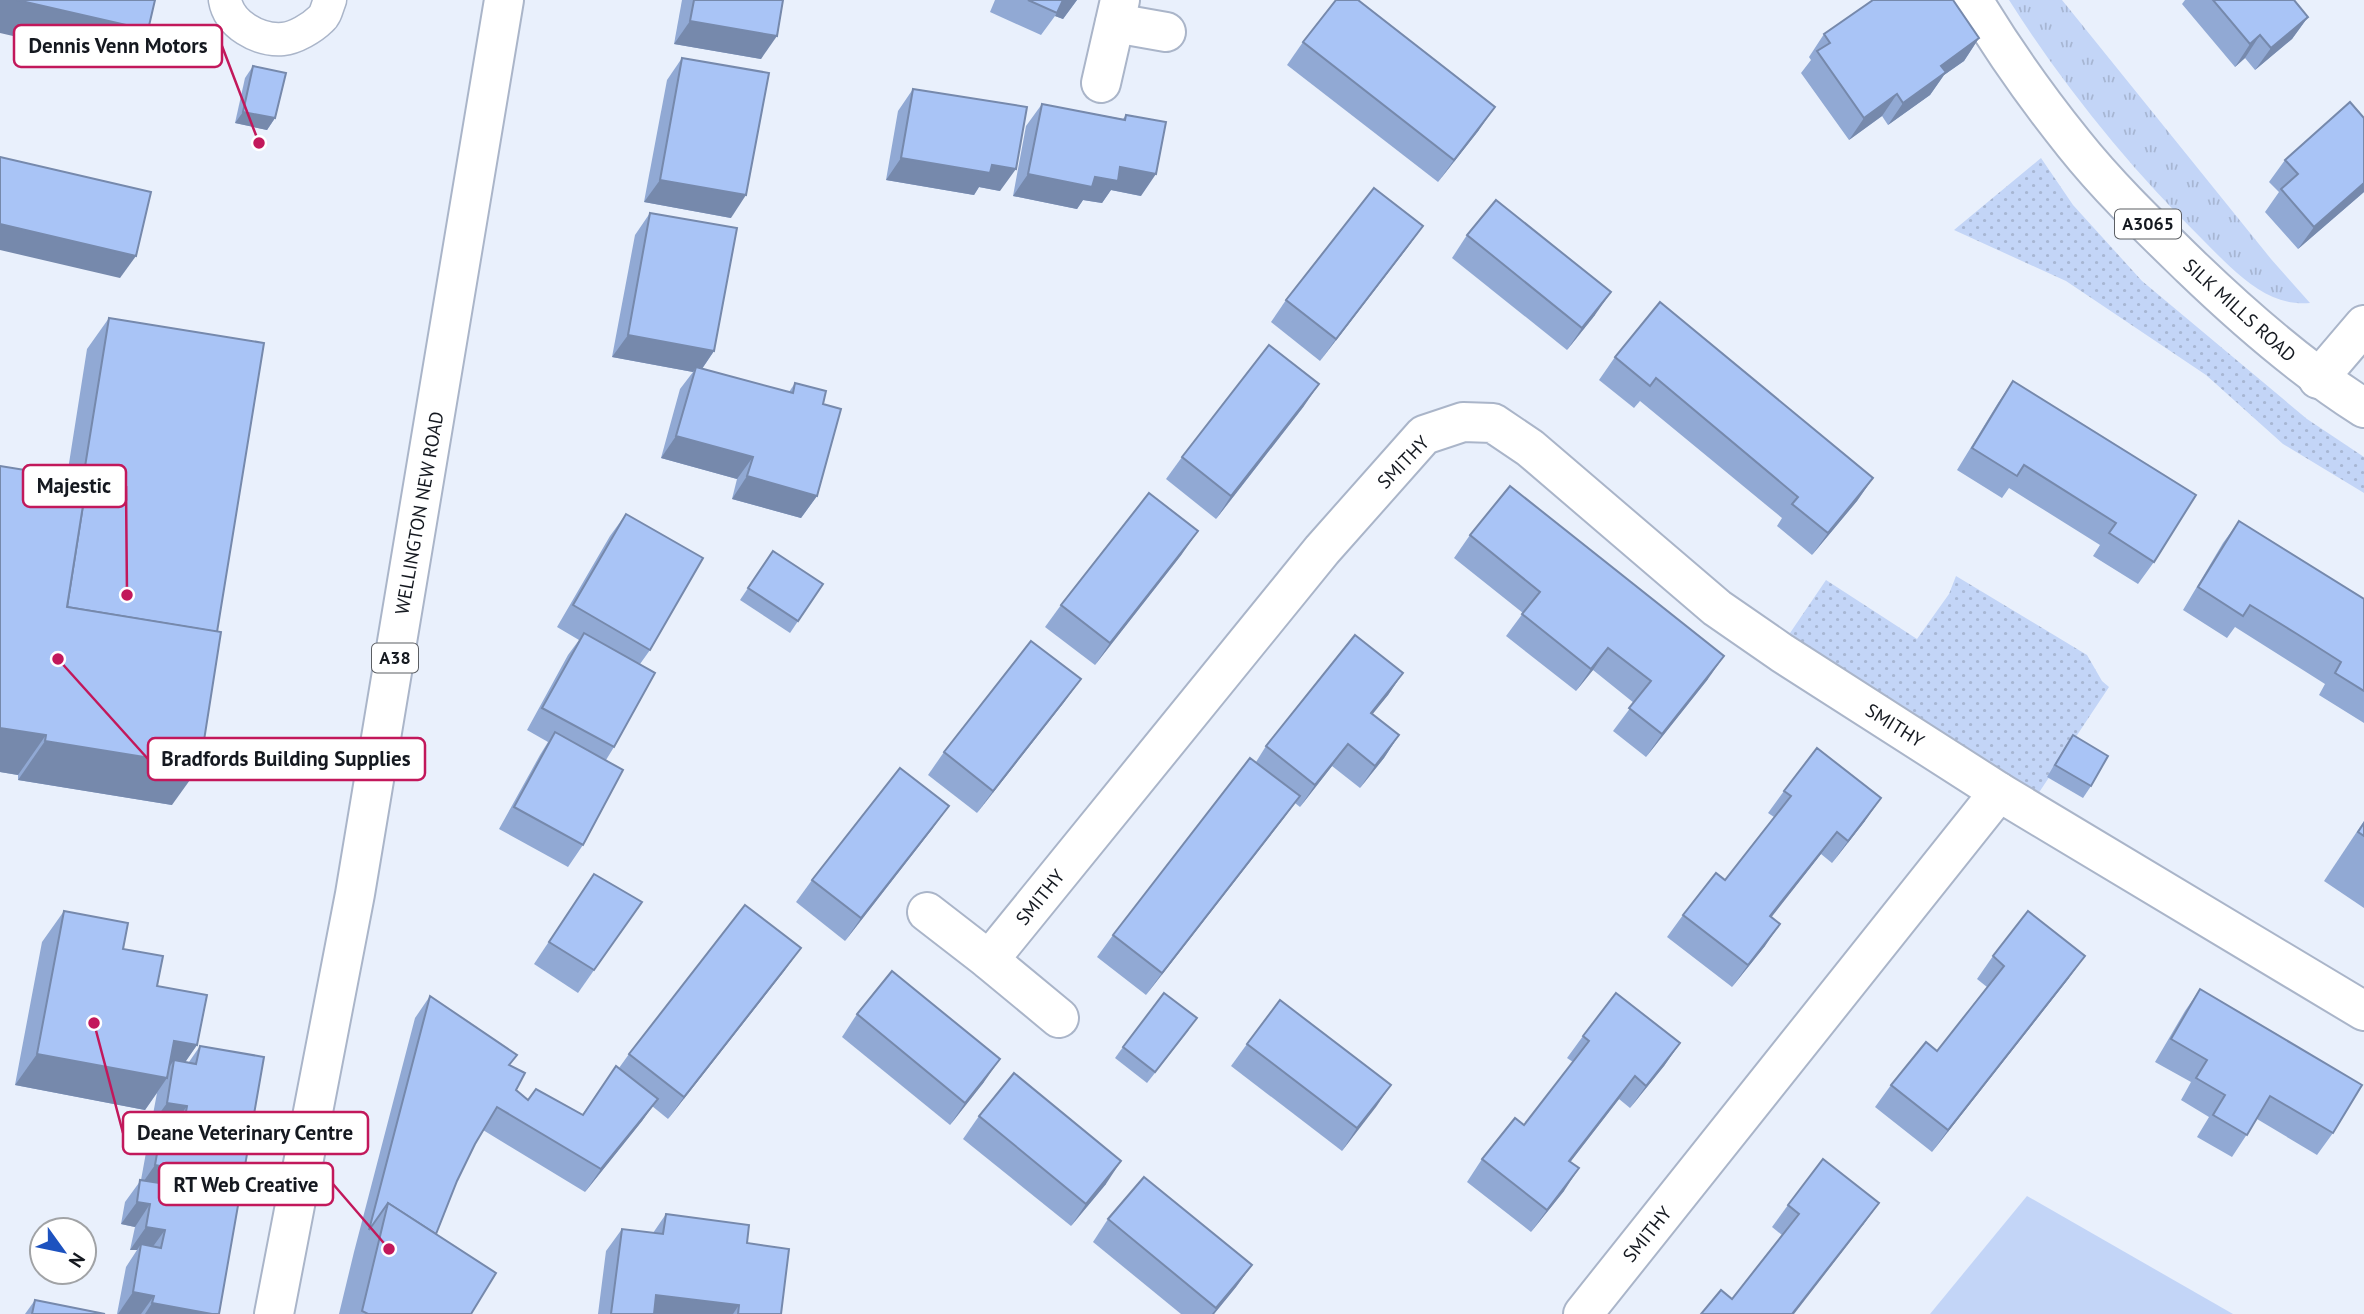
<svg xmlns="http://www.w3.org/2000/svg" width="2364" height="1314" font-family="'PT Sans',sans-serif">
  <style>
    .grass { fill: url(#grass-tufts) }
    .park { fill: url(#park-dots) }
    .garden { fill: #c3d5f7 }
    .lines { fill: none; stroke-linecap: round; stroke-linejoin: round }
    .lane-casing { stroke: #aab5c9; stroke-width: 35 }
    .street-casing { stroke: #aab5c9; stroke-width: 42 }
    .primary-casing { stroke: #aab5c9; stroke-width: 42 }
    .lane { stroke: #fff; stroke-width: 32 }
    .street { stroke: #fff; stroke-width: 38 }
    .primary { stroke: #fff; stroke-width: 38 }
    .wall { fill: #91a9d4 }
    .shaded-wall { fill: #7689ac }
    .building { fill: #a9c4f6; stroke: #7689ac; stroke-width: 2 }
    .labels { text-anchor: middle; stroke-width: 5; stroke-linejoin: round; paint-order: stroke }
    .shield { fill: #fff; stroke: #5b5e63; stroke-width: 2 }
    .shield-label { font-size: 18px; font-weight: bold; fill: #151920 }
    .street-label { font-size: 19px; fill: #151920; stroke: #fff }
    .leader { fill: none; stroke: #c2185b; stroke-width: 2.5 }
    .callout-dot { fill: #c2185b; stroke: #fff; stroke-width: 2.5 }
    .callout { fill: #fff; stroke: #c2185b; stroke-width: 2.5 }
    .callout-label { font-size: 21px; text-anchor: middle; font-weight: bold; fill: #151920 }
  </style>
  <defs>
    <pattern id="grass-tufts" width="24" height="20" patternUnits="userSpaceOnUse" patternTransform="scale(1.75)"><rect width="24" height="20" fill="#c3d5f7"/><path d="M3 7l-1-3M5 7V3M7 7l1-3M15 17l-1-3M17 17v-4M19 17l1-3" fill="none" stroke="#a7b6d3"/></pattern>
    <pattern id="park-dots" width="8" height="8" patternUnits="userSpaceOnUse" patternTransform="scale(1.75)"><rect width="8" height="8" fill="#c3d5f7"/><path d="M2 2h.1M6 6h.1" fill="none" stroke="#a7b6d3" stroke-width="1.8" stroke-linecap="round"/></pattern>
  </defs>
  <rect width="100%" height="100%" fill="#e9f0fc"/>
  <path class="grass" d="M2009 0H2062L2271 259 2310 303C2297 304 2285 302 2273 297 2246 285 2224 261 2203 240 2130 168 2064 87 2009 0Z"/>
  <g class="park">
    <path d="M2041 158 2073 205 2142 281 2307 419 2364 457V493L2283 444 2206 375 2066 281 1954 230Z"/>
    <path d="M1956 576 2087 655 2102 681 2109 687 2036 797 1788 636 1826 580 1917 639 1949 594Z"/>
  </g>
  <path class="garden" d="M2027 1196 2233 1314H1930Z"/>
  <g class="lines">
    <g class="lane-casing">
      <path id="lane" d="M225 0C229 24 258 41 283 39 295 38 312 28 321 19 326 15 327 7 330 0"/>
    </g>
    <g class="street-casing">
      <g id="street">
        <path d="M1115 23 1166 32"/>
        <path d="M1101 83 1120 0"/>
        <path d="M2318 379 2364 325"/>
        <path d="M927 912 989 960"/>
        <path d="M1059 1018 989 960 1322 550 1424 435 1463 422 1493 423 1530 448 1717 608 1782 653 1999 792 2364 1011"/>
        <path d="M1583 1314 1999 792"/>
      </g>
    </g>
    <g class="primary-casing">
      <g id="primary">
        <path d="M1973 0C2003 50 2037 98 2074 144 2109 188 2151 228 2191 267 2245 319 2301 368 2364 408"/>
        <path d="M274 1314 355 894 504 0"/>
      </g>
    </g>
    <use href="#lane" class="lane"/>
    <use href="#street" class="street"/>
    <use href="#primary" class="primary"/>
  </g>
  <g class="wall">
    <path d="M682 0H783L761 59 674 44Z"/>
    <path d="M995 0H1077L1063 19 1055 16 1041 35 990 12Z"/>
    <path d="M2185 0H2294L2308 17 2292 39 2255 70 2245 58 2235 67 2182 4Z"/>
    <path d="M1824 34 1979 38 1964 61 1944 75 1930 95 1888 125 1882 116 1849 140 1801 73 1811 60 1809 57Z"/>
    <path d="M1303 42 1479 130 1438 182 1287 65Z"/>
    <path d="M682 58 731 218 644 202 667 80Z"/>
    <path d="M253 66 275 118 267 130 235 123 245 78Z"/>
    <path d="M913 89 1000 191 979 187 974 195 886 180 898 111Z"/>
    <path d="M1042 104 1123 119 1126 115 1141 196 1111 190 1102 203 1083 200 1077 209 1013 196 1026 126Z"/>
    <path d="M2364 118V192L2298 249 2265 212 2279 192 2269 182 2285 160Z"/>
    <path d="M650 213 714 351 702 369 789 392 795 383 823 404 817 496 801 518 732 499 737 479 661 458 680 389 693 372 612 357 635 235Z"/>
    <path d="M1423 226 1407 248 1320 361 1271 322 1286 300Z"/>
    <path d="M1467 235 1595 315 1567 350 1452 258Z"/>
    <path d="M109 318 172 805 18 780V775L0 772V466L67 476 87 349Z"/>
    <path d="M1615 357 1873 478 1857 501 1812 555 1777 526 1782 518 1640 401 1634 408 1599 380Z"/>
    <path d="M2013 381 2154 562 2138 584 2093 556 2100 545 2009 488 2002 498 1957 470 1998 403Z"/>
    <path d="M1304 406 1216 519 1166 479 1182 457Z"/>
    <path d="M626 514 650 650 640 664 614 747 606 760 583 845 568 867 499 829 540 755 548 742 527 730 568 655 579 640 557 627 610 536Z"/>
    <path d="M2239 521 2364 599V723L2319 695 2325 684 2235 627 2227 638 2183 610 2223 543Z"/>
    <path d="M1470 535 1708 679 1646 757 1613 731 1634 703 1593 670 1576 691 1506 636 1523 613 1454 558Z"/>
    <path d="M773 551 823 584 790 633 740 600Z"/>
    <path d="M1182 554 1095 665 1045 627 1061 605Z"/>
    <path d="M1403 673 1388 695 1372 714 1399 735 1384 758 1360 788 1332 766 1300 807 1295 803 1146 995 1097 957 1113 935 1256 762 1266 746Z"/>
    <path d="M1065 701 977 813 928 775 944 752Z"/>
    <path d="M2073 735 2091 786 2083 798 2047 777 2065 747Z"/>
    <path d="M1784 791 1865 821 1832 863 1821 854 1771 917 1765 946 1732 987 1667 937 1683 915 1725 880 1774 817 1768 813Z"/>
    <path d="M2364 821V908L2324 881Z"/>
    <path d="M933 828 845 941 796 902 812 880Z"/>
    <path d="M594 874 642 902 578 993 534 964Z"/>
    <path d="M64 911 123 949 157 986 197 1045 185 1062H189L200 1046 219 1314H117L126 1267 137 1250H130L135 1227 121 1224 125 1202 141 1180 147 1147 161 1126 151 1125 157 1093 145 1110 15 1085 42 942Z"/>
    <path d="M1993 956 2069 978 1932 1152 1875 1107 1891 1085 1937 1051 1987 987 1977 979Z"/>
    <path d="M785 970 668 1119 652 1106 642 1121 585 1192 483 1130 475 1144 457 1181 436 1234 471 1314H339L354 1252 415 1018 430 996 509 1065 516 1090 528 1100 582 1115 616 1066 619 1068 629 1054Z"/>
    <path d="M2200 989 2333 1133 2317 1155 2257 1119 2232 1157 2197 1137 2209 1117 2181 1100 2191 1082 2155 1062 2185 1011Z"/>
    <path d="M857 1014 984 1082 950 1125 842 1037Z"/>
    <path d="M1189 1030 1147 1083 1115 1058 1123 1047Z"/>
    <path d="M1583 1036 1680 1043 1664 1066 1630 1108 1619 1099 1571 1161 1564 1191 1531 1232 1467 1182 1482 1159 1524 1125 1573 1062 1567 1058Z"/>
    <path d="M1247 1044 1391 1085 1342 1151 1231 1066Z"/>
    <path d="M979 1116 1106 1184 1071 1226 963 1139Z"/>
    <path d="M1879 1203 1863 1225 1782 1235 1772 1227 1788 1205Z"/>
    <path d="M666 1214 747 1243 781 1314H598L606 1251 622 1229 653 1233Z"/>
    <path d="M1108 1219 1252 1265 1236 1287 1214 1314H1181L1093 1242Z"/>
    <path d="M35 1300 105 1314H25Z"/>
  </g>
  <g class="shaded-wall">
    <path d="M0 0H17L148 30 126 62 0 33Z"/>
    <path d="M1061 0H1077L1063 19 1055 16 1057 13Z"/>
    <path d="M2308 17 2292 39 2255 70 2271 48Z"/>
    <path d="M690 21 777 36 761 59 674 44Z"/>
    <path d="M2260 35 2245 58 2235 67 2250 44Z"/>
    <path d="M1979 38 1964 61 1944 75 1930 95 1888 125 1903 103 1941 66Z"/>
    <path d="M1897 94 1882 116 1849 140 1864 118Z"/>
    <path d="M1495 107 1479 130 1438 182 1454 160Z"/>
    <path d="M243 112 275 118 267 130 235 123Z"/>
    <path d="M901 158 992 165 1016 169 1000 191 979 187 974 195 886 180Z"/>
    <path d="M1120 167 1156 174 1141 196 1111 190 1102 203 1083 200 1077 209 1013 196 1028 174 1095 177Z"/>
    <path d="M660 180 746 195 731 218 644 202Z"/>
    <path d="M2364 183V192L2298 249 2314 227Z"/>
    <path d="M0 224 136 256 120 278 0 250Z"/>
    <path d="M1423 226 1407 248 1320 361 1336 339Z"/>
    <path d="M1611 292 1595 315 1567 350 1582 328Z"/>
    <path d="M628 335 714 351 699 373 696 367 693 372 612 357Z"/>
    <path d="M1319 384 1304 406 1216 519 1231 496Z"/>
    <path d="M676 436 753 457 737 479 661 458Z"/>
    <path d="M747 476 817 496 801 518 732 499Z"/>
    <path d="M1873 478 1857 501 1812 555 1828 533Z"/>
    <path d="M1198 531 1182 554 1095 665 1110 643Z"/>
    <path d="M1608 648 1593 670 1576 691 1591 669Z"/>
    <path d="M1724 656 1708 679 1646 757 1662 734Z"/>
    <path d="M1403 673 1388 695 1355 736 1371 713Z"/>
    <path d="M1081 679 1065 701 977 813 993 791Z"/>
    <path d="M0 728 46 735 18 775 0 772Z"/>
    <path d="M1399 735 1384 758 1360 788 1375 766Z"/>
    <path d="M45 741 200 766 172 805 18 780Z"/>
    <path d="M1348 744 1332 766 1300 807 1315 785Z"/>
    <path d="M1300 796 1284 818 1146 995 1162 973Z"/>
    <path d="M1881 798 1865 821 1832 863 1848 841Z"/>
    <path d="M949 806 933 828 845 941 861 918Z"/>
    <path d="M1837 832 1821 854 1755 938 1770 916Z"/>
    <path d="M1780 924 1765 946 1732 987 1748 965Z"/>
    <path d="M801 948 785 970 668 1119 684 1097Z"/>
    <path d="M2085 956 2069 978 1932 1152 1948 1130Z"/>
    <path d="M174 1041 197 1045 175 1077 174 1060 164 1075Z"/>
    <path d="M1680 1043 1664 1066 1630 1108 1646 1086Z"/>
    <path d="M37 1054 167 1078 145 1110 15 1085Z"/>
    <path d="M1000 1059 984 1082 950 1125 965 1103Z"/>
    <path d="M1635 1076 1619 1099 1554 1183 1569 1161Z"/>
    <path d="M1391 1085 1376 1107 1342 1151 1357 1128Z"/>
    <path d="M658 1099 642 1121 585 1192 601 1169Z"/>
    <path d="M167 1103 187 1106 172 1128 151 1125Z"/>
    <path d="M1121 1161 1106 1184 1071 1226 1086 1204Z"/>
    <path d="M155 1165 176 1169 161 1191 139 1188Z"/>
    <path d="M1579 1168 1564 1191 1531 1232 1547 1210Z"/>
    <path d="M137 1202 150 1204 135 1227 121 1224Z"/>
    <path d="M1879 1203 1863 1225 1794 1314H1792Z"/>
    <path d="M146 1227 165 1230 149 1252 141 1244 137 1250H130Z"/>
    <path d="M1252 1265 1236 1287 1214 1314H1212Z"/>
    <path d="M133 1292 154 1296 141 1314H118Z"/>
    <path d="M656 1295 739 1305 733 1314H642Z"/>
    <path d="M152 1303 212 1314H145Z"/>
  </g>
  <g class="building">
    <path d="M17 0H155L148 30Z"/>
    <path d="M694 0H783L777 36 690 21Z"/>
    <path d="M1028 0H1063L1057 13Z"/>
    <path d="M1336 0H1358L1495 107 1454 160 1303 42Z"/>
    <path d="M1873 0H1953L1979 38 1941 66 1946 72 1903 103 1897 94 1864 118 1817 51 1830 43 1824 34Z"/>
    <path d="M2213 0H2294L2308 17 2271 48 2260 35 2250 44Z"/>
    <path d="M682 58 769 73 746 195 660 180Z"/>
    <path d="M253 66 286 73 275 118 243 112Z"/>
    <path d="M913 89 1027 107 1016 169 992 165 990 173 901 158Z"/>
    <path d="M2350 102 2364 118V183L2314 227 2281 189 2298 174 2285 160Z"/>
    <path d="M1042 104 1125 120 1126 115 1166 122 1156 174 1120 167 1118 181 1095 177 1092 187 1028 174Z"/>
    <path d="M0 157 151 192 136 256 0 224Z"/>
    <path d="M1374 188 1423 226 1336 339 1286 300Z"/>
    <path d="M1496 200 1611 292 1582 328 1467 235Z"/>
    <path d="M650 213 737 228 714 351 628 335Z"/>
    <path d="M1660 302 1873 478 1828 533 1792 504 1798 497 1656 378 1650 386 1615 357Z"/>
    <path d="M109 318 264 343 217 632 67 607 87 480 83 479Z"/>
    <path d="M1269 345 1319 384 1231 496 1182 457Z"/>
    <path d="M696 367 793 393 795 383 826 391 823 404 841 409 817 496 747 476 753 457 676 436Z"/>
    <path d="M2013 381 2196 495 2154 562 2109 533 2116 523 2024 465 2017 476 1972 448Z"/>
    <path d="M0 466 87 480 67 607 221 632 200 766 45 741 46 735 0 728Z"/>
    <path d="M1510 486 1724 656 1662 734 1629 708 1651 681 1608 648 1591 669 1522 614 1540 592 1470 535Z"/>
    <path d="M1149 493 1198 531 1110 643 1061 605Z"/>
    <path d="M626 514 703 558 650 650 573 605Z"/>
    <path d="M2239 521 2364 599V691L2335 673 2341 662 2297 634 2250 605 2243 616 2198 587Z"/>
    <path d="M773 551 823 584 798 621 748 588Z"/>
    <path d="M584 633 655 673 614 747 542 708Z"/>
    <path d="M1355 635 1403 673 1371 713 1399 735 1375 766 1348 744 1315 785 1266 746Z"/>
    <path d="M1031 641 1081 679 993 791 944 752Z"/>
    <path d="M555 732 623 770 583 845 514 807Z"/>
    <path d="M2073 735 2108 756 2091 786 2055 765Z"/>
    <path d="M1817 748 1881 798 1848 841 1837 832 1770 916 1780 924 1748 965 1683 915 1716 873 1725 880 1791 796 1784 791Z"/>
    <path d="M1250 758 1300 796 1162 973 1113 935Z"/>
    <path d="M900 768 949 806 861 918 812 880Z"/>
    <path d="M2364 823V836L2358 832Z"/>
    <path d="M594 874 642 902 594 970 549 942Z"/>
    <path d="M745 905 801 948 684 1097 629 1054Z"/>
    <path d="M64 911 128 923 123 949 163 956 157 986 207 995 197 1045 174 1041 167 1078 37 1054Z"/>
    <path d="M2028 911 2085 956 1948 1130 1891 1085 1926 1042 1937 1051 1971 1008 2004 966 1993 956Z"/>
    <path d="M892 971 1000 1059 965 1103 857 1014Z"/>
    <path d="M2200 989 2362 1085 2333 1133 2270 1096 2247 1135 2213 1115 2225 1095 2196 1078 2207 1060 2171 1039Z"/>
    <path d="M1164 993 1197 1018 1155 1072 1123 1047Z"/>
    <path d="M1616 993 1680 1043 1646 1086 1635 1076 1569 1161 1579 1168 1547 1210 1482 1159 1515 1118 1524 1125 1589 1041 1583 1036Z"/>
    <path d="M430 996 517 1055 509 1065 525 1073 516 1090 528 1100 536 1089 583 1115 616 1066 658 1099 601 1169 497 1107 475 1144 457 1181 436 1234 388 1203 369 1230Z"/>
    <path d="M1280 1000 1391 1085 1357 1128 1247 1044Z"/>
    <path d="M200 1046 264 1057 219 1314H212L152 1303 154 1296 133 1292 141 1244 161 1248 165 1230 146 1227 150 1204 137 1202 140 1180 173 1185 176 1169 155 1165 162 1125 183 1128 187 1106 167 1103 174 1060 196 1064Z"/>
    <path d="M1014 1073 1121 1161 1086 1204 979 1116Z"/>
    <path d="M1823 1159 1879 1203 1792 1314H1701L1721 1290 1732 1299 1799 1214 1788 1205Z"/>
    <path d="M1144 1177 1252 1265 1216 1308 1108 1219Z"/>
    <path d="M388 1203 496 1273 471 1314H368L362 1311Z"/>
    <path d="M666 1214 749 1225 747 1243 789 1249 781 1314H738L739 1305 656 1295 654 1314H611L622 1229 663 1234Z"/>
    <path d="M35 1300 105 1314H32Z"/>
  </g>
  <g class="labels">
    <g class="shield">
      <rect x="2115" y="209.5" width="66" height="29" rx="5"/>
      <rect x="372" y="643.5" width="46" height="29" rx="5"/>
    </g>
    <g class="shield-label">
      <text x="2148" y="230">A3065</text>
      <text x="395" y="664">A38</text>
    </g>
    <g class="street-label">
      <text transform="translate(2240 310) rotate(42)" y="7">SILK MILLS ROAD</text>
      <text transform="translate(1403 462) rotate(-46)" y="7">SMITHY</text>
      <text transform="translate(419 513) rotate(-80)" y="7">WELLINGTON NEW ROAD</text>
      <text transform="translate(1895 725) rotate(32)" y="7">SMITHY</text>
      <text transform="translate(1040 897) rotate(-51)" y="7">SMITHY</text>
      <text transform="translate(1647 1234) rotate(-51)" y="7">SMITHY</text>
    </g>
  </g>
  <path class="leader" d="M259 143L222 46M127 595L126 486M58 659L148 759M94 1023L123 1133M389 1249L333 1184"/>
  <g class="callout-dot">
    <circle cx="259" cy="143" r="7"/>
    <circle cx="127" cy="595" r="7"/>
    <circle cx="58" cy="659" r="7"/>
    <circle cx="94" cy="1023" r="7"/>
    <circle cx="389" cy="1249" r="7"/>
  </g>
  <g class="callout">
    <rect x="14" y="25" width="208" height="42" rx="7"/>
    <rect x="23" y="465" width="103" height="42" rx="7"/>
    <rect x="148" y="738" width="277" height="42" rx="7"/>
    <rect x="123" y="1112" width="245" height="42" rx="7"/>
    <rect x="159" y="1163" width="174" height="42" rx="7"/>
  </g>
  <g class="callout-label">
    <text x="118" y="53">Dennis Venn Motors</text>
    <text x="74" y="493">Majestic</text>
    <text x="286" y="766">Bradfords Building Supplies</text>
    <text x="245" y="1140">Deane Veterinary Centre</text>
    <text x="246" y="1192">RT Web Creative</text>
  </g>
  <g transform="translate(63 1251) rotate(123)"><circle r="33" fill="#ffffff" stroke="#a1a3a6" stroke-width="2"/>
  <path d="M0-5L12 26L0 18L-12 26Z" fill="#1d52bf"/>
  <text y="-10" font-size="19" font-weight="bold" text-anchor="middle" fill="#151920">N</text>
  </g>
</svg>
